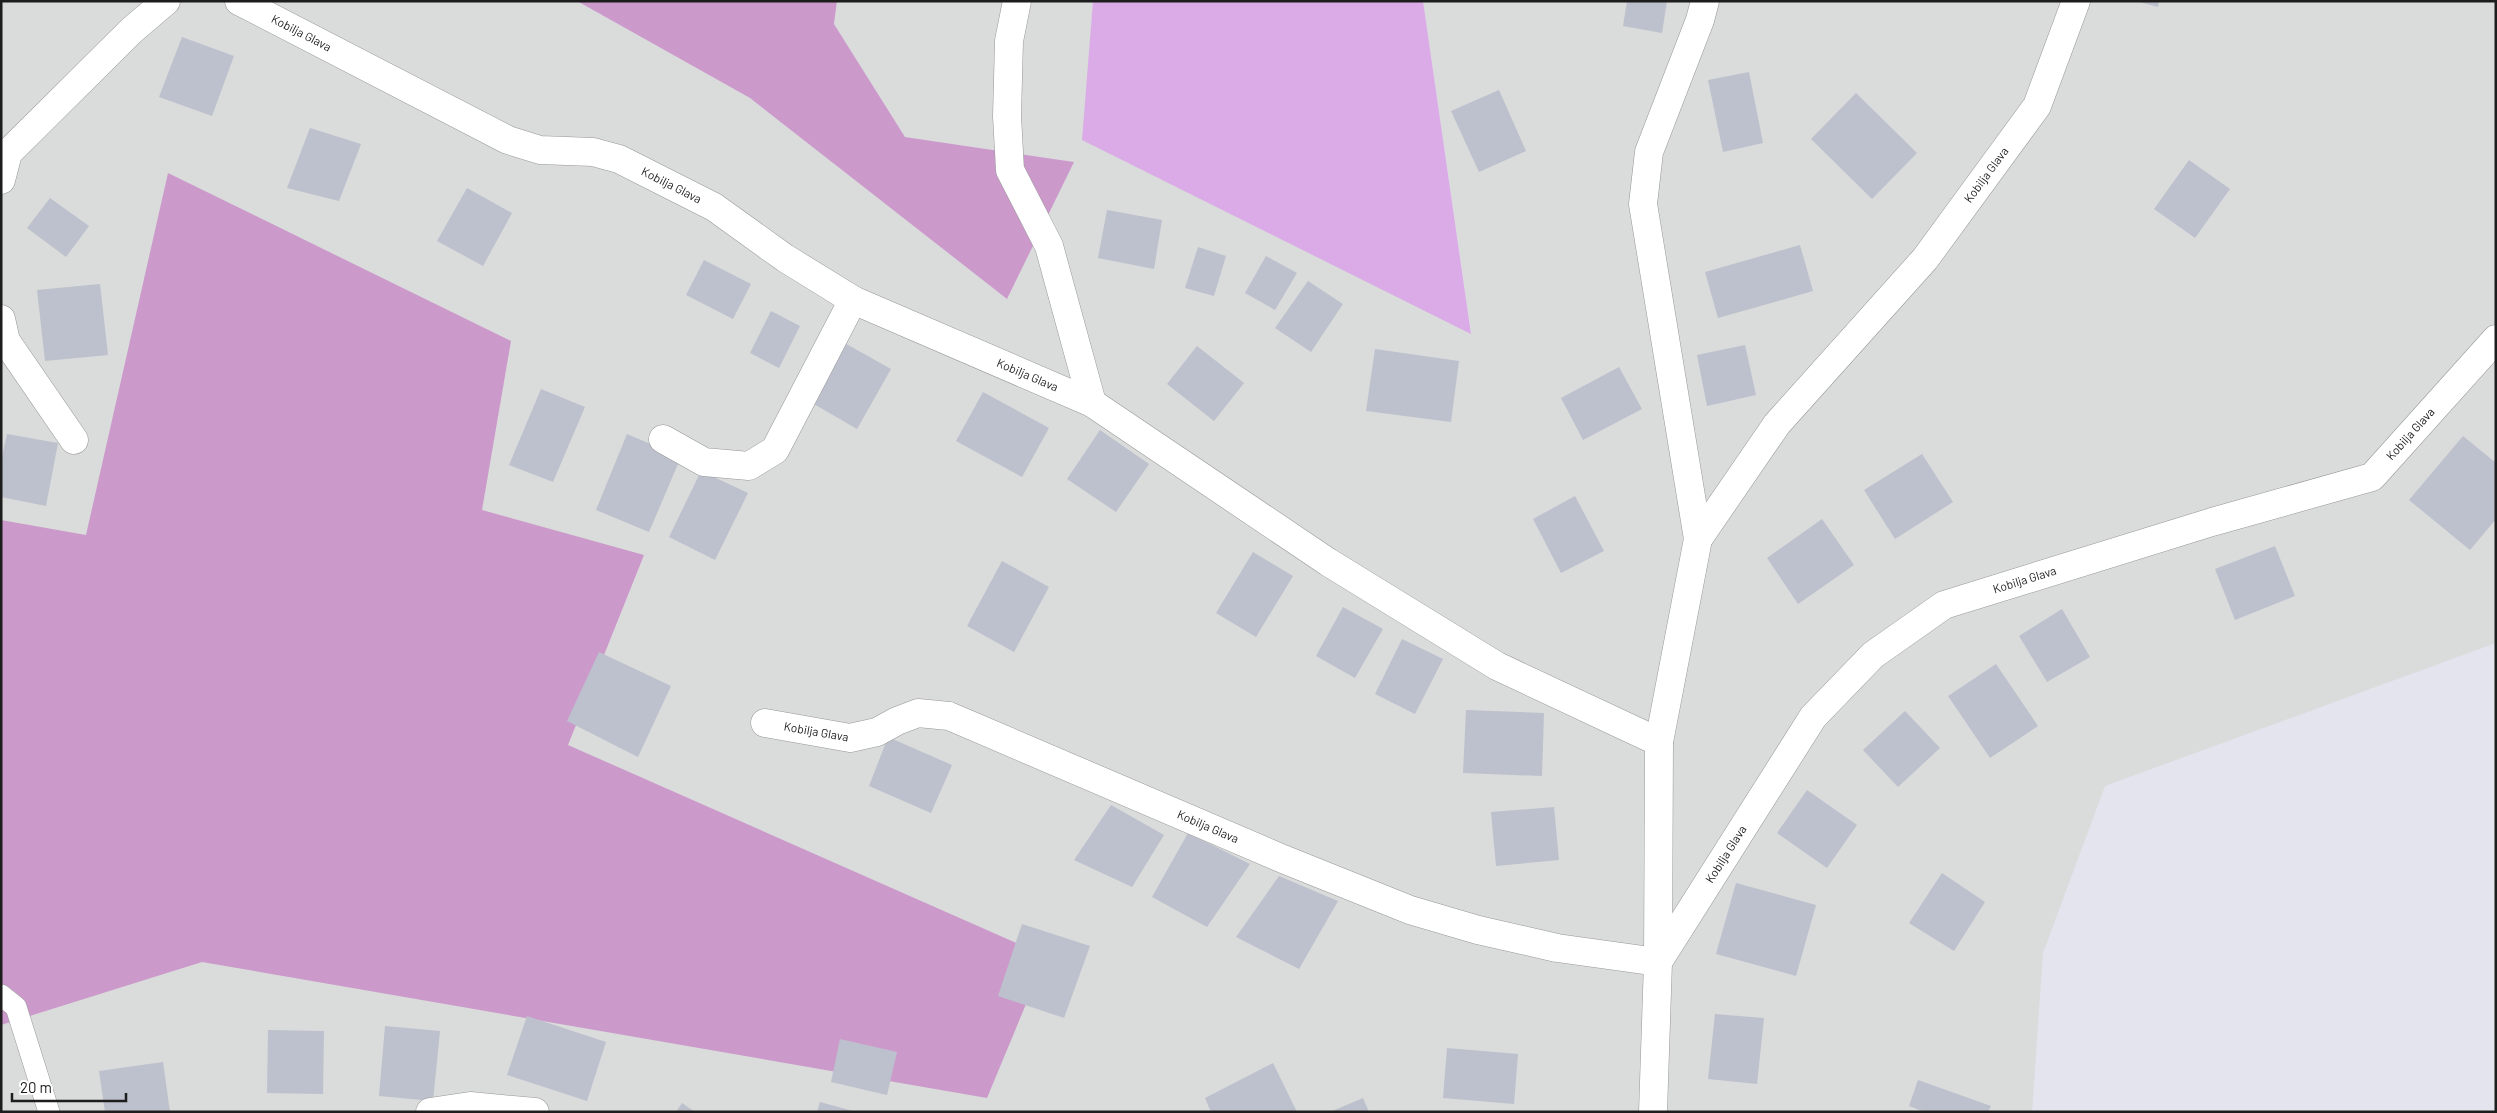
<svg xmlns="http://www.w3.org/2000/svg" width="2497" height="1113" font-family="Barlow,sans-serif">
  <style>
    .residential { fill: #dadbdb }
    .grass { fill: #daabe6 }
    .forest { fill: #cb9acb }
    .building { fill: #bdc1cd }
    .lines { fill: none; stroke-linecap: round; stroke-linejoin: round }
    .service-casing { stroke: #979797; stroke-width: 22 }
    .minor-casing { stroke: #979797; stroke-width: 29 }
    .service { stroke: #fff; stroke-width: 21 }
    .minor { stroke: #fff; stroke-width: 28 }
    .labels { text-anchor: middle; stroke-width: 5; stroke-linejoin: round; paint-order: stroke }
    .street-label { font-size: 12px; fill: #1d1d1d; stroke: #fff }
  </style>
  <rect width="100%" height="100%" fill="#e3e4ee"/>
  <path class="residential" d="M1 1H577L750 98 1007 299 1073 162 905 137 834 24 837 1H1093L1083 140 1471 333 1423 1H2496V643L2105 786 2043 953 2032 1112H1Z"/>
  <path class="grass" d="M1093 1H1423L1471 334 1082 140Z"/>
  <g class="forest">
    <path d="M577 1H837L834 24 905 137 1074 162 1007 299 750 98Z"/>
    <path d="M168 173 511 341 482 510 644 555 568 745 1046 956 987 1098 202 962 1 1025V520L86 535Z"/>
  </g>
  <g class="building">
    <path d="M1627 1H1667L1662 33 1623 26Z"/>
    <path d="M2136 1H2159L2158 7Z"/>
    <path d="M182 37 234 56 212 116 159 97Z"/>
    <path d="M1749 72 1763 143 1723 152 1708 80Z"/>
    <path d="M1499 90 1526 151 1479 172 1451 111Z"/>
    <path d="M1856 93 1917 153 1872 199 1811 139Z"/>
    <path d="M310 128 361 144 339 201 287 188Z"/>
    <path d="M2189 160 2230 189 2195 238 2154 209Z"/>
    <path d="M467 188 512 213 483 266 437 241Z"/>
    <path d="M50 198 89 226 66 257 27 228Z"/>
    <path d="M1107 210 1162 220 1154 269 1098 258Z"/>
    <path d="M1800 245 1813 291 1718 318 1705 272Z"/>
    <path d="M1198 247 1226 256 1214 296 1185 288Z"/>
    <path d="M1266 256 1297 273 1275 310 1245 293Z"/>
    <path d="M704 260 751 284 733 319 686 295Z"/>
    <path d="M1308 281 1343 304 1311 352 1275 328Z"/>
    <path d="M100 284 108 355 45 361 37 290Z"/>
    <path d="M771 311 800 326 779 368 750 353Z"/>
    <path d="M841 341 891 369 857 429 807 400Z"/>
    <path d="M1745 345 1756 395 1707 406 1697 355Z"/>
    <path d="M1197 346 1244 383 1214 421 1167 384Z"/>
    <path d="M1375 349 1459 361 1451 422 1366 411Z"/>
    <path d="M1619 367 1642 409 1583 440 1561 398Z"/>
    <path d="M541 389 585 407 553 482 509 465Z"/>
    <path d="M983 392 1049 428 1022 477 956 441Z"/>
    <path d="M1100 430 1149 464 1116 512 1067 479Z"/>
    <path d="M7 434 58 443 46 506 1 497V462Z"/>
    <path d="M627 434 681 457 649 532 596 510Z"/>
    <path d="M2463 436 2496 463V519L2470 550 2409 500Z"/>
    <path d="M1922 454 1953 502 1895 539 1864 490Z"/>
    <path d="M701 471 748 493 715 560 669 537Z"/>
    <path d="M1575 496 1604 551 1561 573 1533 519Z"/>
    <path d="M1822 519 1854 565 1798 604 1767 558Z"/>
    <path d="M2275 546 2295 596 2235 620 2215 569Z"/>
    <path d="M1253 552 1293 576 1256 637 1216 613Z"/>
    <path d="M1002 561 1049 587 1014 652 967 626Z"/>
    <path d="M1343 607 1383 629 1355 678 1316 656Z"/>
    <path d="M2062 609 2090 657 2047 682 2019 636Z"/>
    <path d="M1402 639 1443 659 1415 714 1375 694Z"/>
    <path d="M599 652 671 686 638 757 567 721Z"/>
    <path d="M1996 664 2038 726 1990 758 1948 696Z"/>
    <path d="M1466 710 1544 713 1542 776 1463 773Z"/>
    <path d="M1905 711 1940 748 1898 787 1863 750Z"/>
    <path d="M888 737 952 765 931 813 869 786Z"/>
    <path d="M1807 790 1857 825 1827 868 1777 833Z"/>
    <path d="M1111 805 1164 835 1132 887 1074 860Z"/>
    <path d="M1554 807 1559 860 1496 866 1491 812Z"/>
    <path d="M1188 833 1250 864 1207 927 1152 897Z"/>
    <path d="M1942 873 1985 902 1954 951 1909 923Z"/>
    <path d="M1279 876 1338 901 1299 969 1236 937Z"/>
    <path d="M1736 883 1816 905 1796 976 1716 954Z"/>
    <path d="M1022 924 1090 946 1064 1018 998 996Z"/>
    <path d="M1715 1014 1764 1018 1757 1084 1708 1079Z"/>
    <path d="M527 1016 606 1042 587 1101 507 1075Z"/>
    <path d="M385 1026 440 1031 433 1101 379 1096Z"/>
    <path d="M268 1030 324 1031 323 1094 267 1093Z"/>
    <path d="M840 1039 897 1052 887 1095 831 1082Z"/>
    <path d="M1447 1048 1518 1054 1514 1104 1443 1098Z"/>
    <path d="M163 1062 170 1112H105L99 1071Z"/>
    <path d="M1273 1063 1297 1112H1211L1205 1098Z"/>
    <path d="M1918 1080 1991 1106 1988 1112H1925L1909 1106Z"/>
    <path d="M1363 1098 1369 1112H1330Z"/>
    <path d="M820 1102 853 1111V1112H817Z"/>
    <path d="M682 1103 695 1112H676Z"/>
  </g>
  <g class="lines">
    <g class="service-casing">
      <path id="service" d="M1 995 16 1007 49 1112"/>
    </g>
    <g class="minor-casing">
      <g id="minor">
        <path id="s1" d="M239 1 508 140 540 150 593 152 619 159 714 207 785 258 853 300 1092 403 1328 562 1497 666 1659 742"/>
        <path d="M1017 1 1009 41 1007 116 1010 170 1049 246 1092 403"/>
        <path d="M1 180 8 153 132 30 166 1"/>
        <path d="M1 319 6 341 74 440"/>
        <path d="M663 439 704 462 749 466 775 450 853 300"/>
        <path d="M1698 539 1643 204 1649 152 1700 20 1705 1"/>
        <path id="s2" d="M765 723 850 738 877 732 897 721 918 713 949 716 1283 859 1410 910 1478 930 1557 948 1658 962 1813 717 1873 655 1944 605 2212 522 2372 477 2496 339"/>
        <path d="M430 1112 470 1106 535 1112"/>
        <path id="s3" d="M1653 1112 1658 962 1659 742 1698 539 1777 424 1925 259 2037 106 2076 1"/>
      </g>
    </g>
    <use href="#service" class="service"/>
    <use href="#minor" class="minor"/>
  </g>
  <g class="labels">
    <g class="street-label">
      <text dy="4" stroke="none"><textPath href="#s1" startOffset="70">Kobilja Glava</textPath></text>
      <text dy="4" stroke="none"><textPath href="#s3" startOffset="1042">Kobilja Glava</textPath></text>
      <text dy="4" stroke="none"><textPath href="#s1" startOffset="475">Kobilja Glava</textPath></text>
      <text dy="4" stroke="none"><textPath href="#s1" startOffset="880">Kobilja Glava</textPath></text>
      <text dy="4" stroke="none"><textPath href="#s2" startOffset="1912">Kobilja Glava</textPath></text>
      <text dy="4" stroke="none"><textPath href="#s2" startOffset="1492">Kobilja Glava</textPath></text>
      <text dy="4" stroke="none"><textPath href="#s2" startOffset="52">Kobilja Glava</textPath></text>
      <text dy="4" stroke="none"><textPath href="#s2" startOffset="472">Kobilja Glava</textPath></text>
      <text dy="4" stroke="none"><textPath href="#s2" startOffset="1072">Kobilja Glava</textPath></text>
    </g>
  </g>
  <rect width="2497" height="1113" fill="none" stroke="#1d1d1d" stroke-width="5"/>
  <path d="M12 1093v8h114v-8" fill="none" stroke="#1d1d1d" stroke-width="2.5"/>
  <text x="20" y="1093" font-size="15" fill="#1d1d1d" stroke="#ffffff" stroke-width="4" paint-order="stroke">20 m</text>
</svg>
